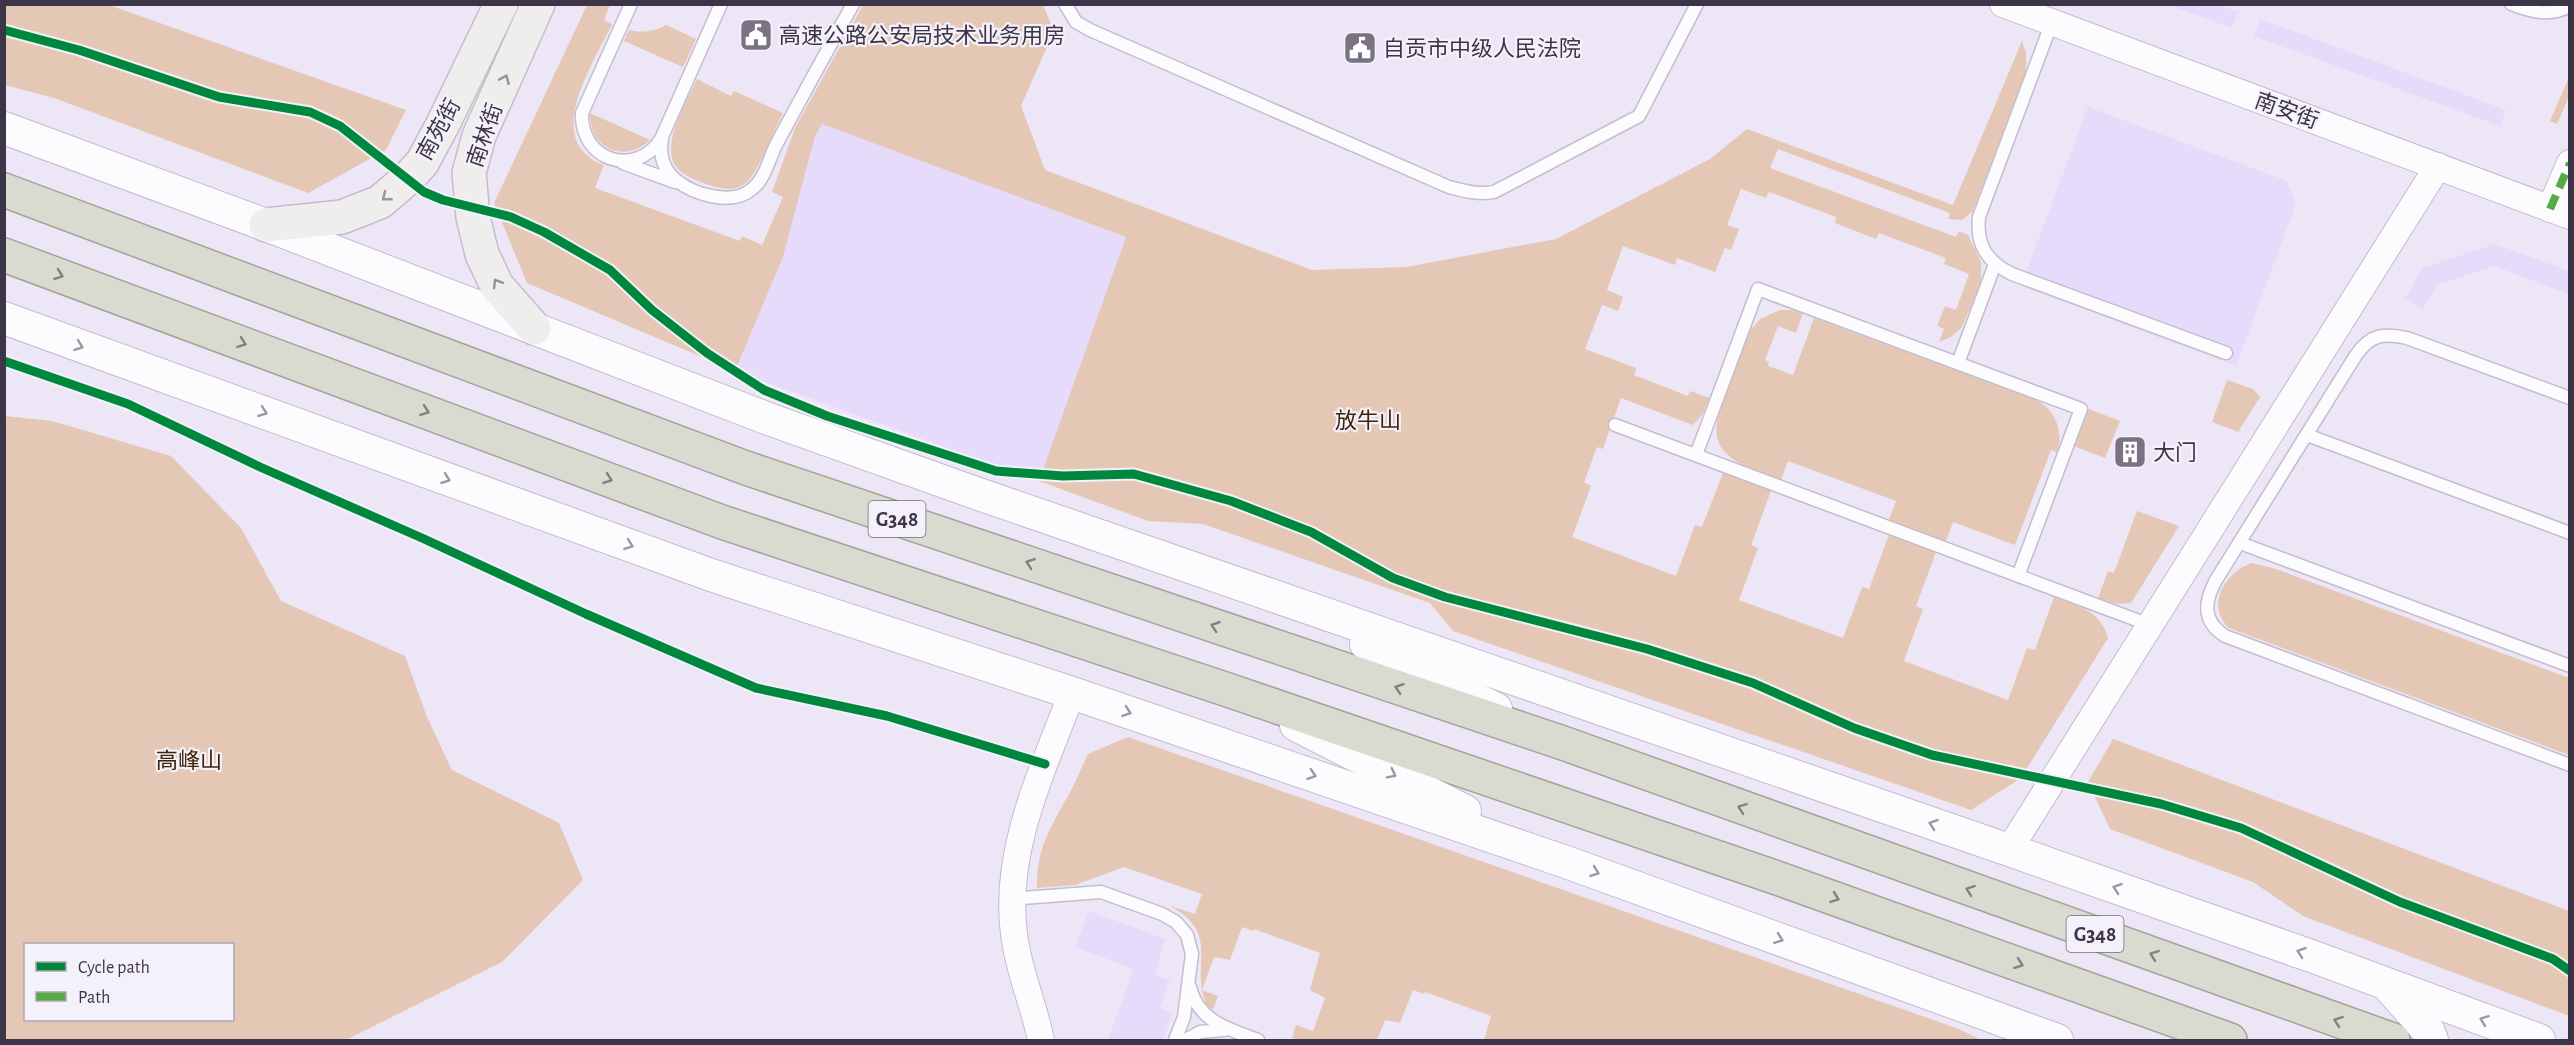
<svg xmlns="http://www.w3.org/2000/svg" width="2574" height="1045" font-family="'Alegreya Sans','Noto Sans SC',sans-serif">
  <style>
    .built { fill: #e6dbfa }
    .green { fill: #e5c7b6; fill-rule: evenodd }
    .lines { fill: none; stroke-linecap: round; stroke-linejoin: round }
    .service-casing { stroke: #c3bdcd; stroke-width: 15 }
    .minor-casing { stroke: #c3bdcd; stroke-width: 28 }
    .tertiary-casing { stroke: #c3bdcd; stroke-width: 34 }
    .secondary-casing { stroke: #c3bdcd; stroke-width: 36 }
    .trunk-casing { stroke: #a2a39a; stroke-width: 36 }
    .service { stroke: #fcfbfe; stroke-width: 12 }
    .minor { stroke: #fcfbfe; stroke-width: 26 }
    .tertiary { stroke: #fcfbfe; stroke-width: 32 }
    .secondary { stroke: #efeeed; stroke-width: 33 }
    .trunk { stroke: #d9dad0; stroke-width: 33 }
    .quiet { stroke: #55ac47; stroke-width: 8; stroke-dasharray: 15 8; stroke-linecap: butt }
    .cycleway-casing { stroke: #f4f1fb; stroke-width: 13 }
    .cycleway { stroke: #00873e; stroke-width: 9 }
    .oneway { stroke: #96929a }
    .oneway2 { stroke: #837f85 }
    .oneway3 { stroke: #9c98a2 }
    .labels { text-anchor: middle; stroke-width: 4.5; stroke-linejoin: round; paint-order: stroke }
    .shield { fill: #f4f1fb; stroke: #736d7d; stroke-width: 1.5 }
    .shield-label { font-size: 21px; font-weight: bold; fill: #3c3547 }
    .poi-label { font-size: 22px; fill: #3c3547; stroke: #f4f1fb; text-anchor: start }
    .street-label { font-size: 22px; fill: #3c3547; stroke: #f4f1fb }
    .park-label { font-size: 22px; fill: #3e2409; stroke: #f4f1fb }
  </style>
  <rect width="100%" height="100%" fill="#ece6f6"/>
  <g class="built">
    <path d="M2169 5H2218L2238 12 2232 28Z"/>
    <path d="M2260 19 2506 110 2500 126 2254 36Z"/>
    <path d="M2088 107 2287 181 2296 204 2236 366 2021 286Z"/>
    <path d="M822 124 1127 237 1039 481 735 371 783 257 815 136Z"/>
    <path d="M2495 244 2569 271V294L2494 266 2437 285 2423 309 2405 298 2423 268Z"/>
    <path d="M1089 911 1165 939 1155 975 1170 981 1160 1008 1173 1013 1163 1040H1108L1134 969 1075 947Z"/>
  </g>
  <g class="green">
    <path d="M4 5H109L406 110 386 150 308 193 54 98 5 85Z"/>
    <path d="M587 5H610L604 20 612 24C594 63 540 141 604 165L595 188 740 241 742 236 762 245 783 197 772 192 795 128 863 5H1043L1054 31 1021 106 1045 170 1312 270 1406 267 1556 239 1710 159 1747 129 1953 205 2022 41 2026 53V72L1973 211 1962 220 1948 219 1950 213 1778 149 1770 168 1956 237 1959 231 1968 235 1981 262V282L1962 327 1951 337 1939 342 1944 329 1937 326 1945 306 1956 310 1969 274 1944 264 1946 258 1879 233 1876 239 1835 223 1836 217 1769 192 1766 198 1741 189 1727 225 1739 229 1731 250 1725 248 1715 272 1677 258 1675 265 1623 246 1607 290 1623 297 1618 311 1602 305 1585 349 1636 368 1634 375 1688 396 1690 391 1710 398 1702 415 1693 425 1621 398 1603 449 1597 447 1584 482 1591 486 1572 537 1676 576 1695 525 1702 527 1723 473 1771 491 1751 545 1758 548 1739 600 1843 638 1862 587 1869 589 1889 535 1936 552 1916 606 1923 609 1904 661 2008 700 2027 648 2035 650 2054 597C2078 606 2101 611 2108 638L2021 778 1971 810 1453 631 1430 603 1203 524 1148 521 1039 481 1126 237 822 124 815 136 783 257 735 371 527 283 494 203Z"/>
    <path d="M666 25 696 39 683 67 624 41 629 30C642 33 654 32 666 25Z"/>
    <path d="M2569 77V96L2557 124 2550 121Z"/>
    <path d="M697 79 731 96 734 91 783 113C775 129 758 172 747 182 736 192 722 189 709 185 699 181 688 178 680 171 656 150 687 102 697 79Z"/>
    <path d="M590 113 650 140C625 164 589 149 590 113Z"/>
    <path d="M1780 310H1791L1803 313 1796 333 1778 326 1765 360 1769 362 1768 366 1793 375 1814 318 2034 399C2055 409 2064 430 2057 452L2051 450 2015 545 1953 522 1946 541 1889 520 1896 501 1788 461 1781 480C1750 468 1705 458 1719 414L1748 333 1760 319Z"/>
    <path d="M2227 380 2253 389 2260 397 2238 432 2212 422Z"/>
    <path d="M2089 409 2120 421 2105 458 2074 446Z"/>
    <path d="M5 416 52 421 171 456 241 528 281 601 405 656 427 717 452 770 559 823 583 880 502 962 346 1040H5ZM26 944H232V1020H26Z"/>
    <path d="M2137 511 2179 526 2131 603 2117 604 2098 598 2108 571 2114 573Z"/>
    <path d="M2252 563 2276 569 2569 678V755L2229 628C2205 605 2225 572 2252 563Z"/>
    <path d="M1128 737 1959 1029 1981 1040H1484L1491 1016 1425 992 1424 994 1413 990 1400 1023 1385 1020 1377 1040H1298L1292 1038 1296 1025 1313 1031 1325 998 1310 990 1320 953 1254 929 1253 931 1242 927 1230 960 1214 957 1202 990 1218 996 1213 1009 1208 1007C1187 971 1224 934 1170 906L1195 914 1202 894 1124 867 1075 885 1037 888C1036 847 1052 826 1070 792 1077 780 1082 766 1088 754Z"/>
    <path d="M2113 739 2569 911V1016L2303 916 2253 882 2110 829 2088 782Z"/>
  </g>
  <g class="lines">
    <g class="service-casing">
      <g id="service">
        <path d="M631 4 582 113C580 160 635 179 661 139L721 4"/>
        <path d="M1065 4 1076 22 1090 30 1449 187C1465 191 1478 195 1494 192L1639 116 1697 4"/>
        <path d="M2511 4C2532 12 2549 17 2570 6"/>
        <path d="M2052 22 1979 217C1976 245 1987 262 2012 274L2226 353"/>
        <path d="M662 139C659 154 663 170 676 180 694 195 733 206 752 189 765 179 769 159 776 145 801 98 827 51 853 4"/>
        <path d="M623 163 675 182"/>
        <path d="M1958 363 1995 264"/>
        <path d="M2570 398 2407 338C2383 333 2371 334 2356 355L2216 580C2204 602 2202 621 2225 636L2570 765"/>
        <path d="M1615 425 2150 625"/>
        <path d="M2303 440 2307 435 2570 533"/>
        <path d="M1696 455 1758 289 2081 409 2018 576"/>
        <path d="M2240 543 2570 666"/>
        <path d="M1010 899 1101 892 1162 914 1176 922 1187 935 1192 954 1184 1017 1175 1040"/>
        <path d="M1190 987C1198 1021 1228 1029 1258 1040"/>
        <path d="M1185 1040 1200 1032 1224 1030"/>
      </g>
    </g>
    <g class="minor-casing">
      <g id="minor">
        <path d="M2003 4 2570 216"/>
        <path d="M2550 209 2570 163"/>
        <path d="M2009 850 2438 166"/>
        <path d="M1041 1040C1034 1005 1018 970 1014 934 1003 850 1043 770 1072 693"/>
      </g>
    </g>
    <g class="tertiary-casing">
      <g id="tertiary">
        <path d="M4 128 266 225 766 418 970 491 2009 850 2314 957 2539 1040"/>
        <path d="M4 318 711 575 1072 693 1566 862 2057 1040"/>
        <path d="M1366 644 1496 709"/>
        <path d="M1296 725 1465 811"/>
        <path d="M2388 986 2429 1032 2432 1040"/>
      </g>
    </g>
    <g class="secondary-casing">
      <g id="secondary">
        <path d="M266 225 342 217 380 202 407 179 422 163 443 124 501 4"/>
        <path d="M534 328 497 286 482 254 473 217 469 173 479 136 538 4"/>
      </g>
    </g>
    <g class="trunk-casing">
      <g id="trunk">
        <path d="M4 190 746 468 1563 743 2393 1040"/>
        <path d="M4 255 722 522 1228 690 1780 879 2230 1040"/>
      </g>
    </g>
    <use href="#service" class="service"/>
    <use href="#minor" class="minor"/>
    <use href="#tertiary" class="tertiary"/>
    <use href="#secondary" class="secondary"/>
    <use href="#trunk" class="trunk"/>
    <path class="quiet" d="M2550 209 2570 163"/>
    <g class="cycleway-casing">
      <g id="cycleway">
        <path d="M4 30 79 50 219 97 310 112 340 126 424 192 443 200 511 217 544 232 610 270 652 310 707 353 764 390 827 416 996 471 1063 476 1134 474 1231 501 1311 532 1393 578 1445 597 1647 649 1753 683 1854 728 1932 755 2161 804 2241 828 2400 902 2553 959 2570 971"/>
        <path d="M4 361 128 404 260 467 422 538 586 614 756 688 887 716 1045 764"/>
      </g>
    </g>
    <use href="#cycleway" class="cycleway"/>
  </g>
  <defs><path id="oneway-chevron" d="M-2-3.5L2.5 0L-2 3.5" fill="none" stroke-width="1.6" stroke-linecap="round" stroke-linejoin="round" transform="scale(1.5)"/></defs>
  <g class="oneway">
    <use href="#oneway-chevron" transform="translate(505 79) rotate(-66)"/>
    <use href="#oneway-chevron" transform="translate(386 197) rotate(141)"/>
    <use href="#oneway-chevron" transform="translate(497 283) rotate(-121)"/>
  </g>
  <g class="oneway2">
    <use href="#oneway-chevron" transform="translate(59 275) rotate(20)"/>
    <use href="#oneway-chevron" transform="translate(242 343) rotate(20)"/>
    <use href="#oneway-chevron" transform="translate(425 411) rotate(20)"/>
    <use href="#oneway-chevron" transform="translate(608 479) rotate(20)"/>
    <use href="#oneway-chevron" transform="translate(1030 563) rotate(-161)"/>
    <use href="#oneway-chevron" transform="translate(1215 626) rotate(-161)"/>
    <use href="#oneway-chevron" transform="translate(1399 688) rotate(-161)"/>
    <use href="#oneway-chevron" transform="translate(1742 808) rotate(-160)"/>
    <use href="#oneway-chevron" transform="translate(1970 890) rotate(-160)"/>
    <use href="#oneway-chevron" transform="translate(1835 898) rotate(20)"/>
    <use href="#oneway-chevron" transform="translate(2154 955) rotate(-160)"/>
    <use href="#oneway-chevron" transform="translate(2019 964) rotate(20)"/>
    <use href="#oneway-chevron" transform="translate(2338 1021) rotate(-160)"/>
  </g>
  <g class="oneway3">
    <use href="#oneway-chevron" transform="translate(79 346) rotate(20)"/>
    <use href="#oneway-chevron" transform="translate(263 412) rotate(20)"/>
    <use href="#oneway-chevron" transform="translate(446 479) rotate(20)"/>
    <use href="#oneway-chevron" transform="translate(629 545) rotate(20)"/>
    <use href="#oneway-chevron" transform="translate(1127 712) rotate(19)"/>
    <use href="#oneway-chevron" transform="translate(1392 774) rotate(27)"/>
    <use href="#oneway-chevron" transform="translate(1312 775) rotate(19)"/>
    <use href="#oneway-chevron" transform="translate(1933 824) rotate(-161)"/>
    <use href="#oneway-chevron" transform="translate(1595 872) rotate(20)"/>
    <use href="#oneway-chevron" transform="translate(2117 888) rotate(-161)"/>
    <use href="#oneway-chevron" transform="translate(1779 939) rotate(20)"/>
    <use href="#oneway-chevron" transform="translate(2301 952) rotate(-161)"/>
    <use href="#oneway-chevron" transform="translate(2484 1020) rotate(-159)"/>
  </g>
  <defs>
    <g id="civic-square" transform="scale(1.725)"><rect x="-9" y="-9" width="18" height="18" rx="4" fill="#7a7384" stroke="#f4f1fb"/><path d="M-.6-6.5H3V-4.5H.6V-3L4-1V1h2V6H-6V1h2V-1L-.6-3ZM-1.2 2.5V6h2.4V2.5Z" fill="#fff"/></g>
    <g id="building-square" transform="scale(1.725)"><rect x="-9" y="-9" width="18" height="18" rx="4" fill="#7a7384" stroke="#f4f1fb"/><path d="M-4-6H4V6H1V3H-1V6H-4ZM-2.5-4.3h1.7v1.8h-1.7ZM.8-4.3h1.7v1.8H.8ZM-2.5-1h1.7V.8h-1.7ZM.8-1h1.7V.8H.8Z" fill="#fff"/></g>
  </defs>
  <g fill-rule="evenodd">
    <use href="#civic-square" x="756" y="35"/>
    <use href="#civic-square" x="1360" y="48"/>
    <use href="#building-square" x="2130" y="452"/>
  </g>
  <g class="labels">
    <g class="shield">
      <rect x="868.5" y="501" width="57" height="36" rx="4.5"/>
      <rect x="2066.5" y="916" width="57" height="36" rx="4.5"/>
    </g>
    <g class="shield-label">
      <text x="897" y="526">G348</text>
      <text x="2095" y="941">G348</text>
    </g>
    <g class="poi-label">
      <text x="779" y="43">高速公路公安局技术业务用房</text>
      <text x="1383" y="56">自贡市中级人民法院</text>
      <text x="2153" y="460">大门</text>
    </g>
    <g class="street-label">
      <text transform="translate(2287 110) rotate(20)" y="8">南安街</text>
      <text transform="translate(438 129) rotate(-61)" y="8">南苑街</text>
      <text transform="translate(484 135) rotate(-71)" y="8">南林街</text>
    </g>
    <g class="park-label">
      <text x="1368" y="428">放牛山</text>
      <text x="189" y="768">高峰山</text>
    </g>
  </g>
  <rect width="2574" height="1045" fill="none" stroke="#3c3547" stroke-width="12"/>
  <rect x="24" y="943" width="210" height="78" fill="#f4f1fb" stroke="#aaa6b3" stroke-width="1.5"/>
  <rect x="36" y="962" width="30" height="9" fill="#00873e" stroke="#aaa6b3" stroke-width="1.5"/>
  <text x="78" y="973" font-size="18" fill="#3c3547">Cycle path</text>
  <rect x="36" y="992" width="30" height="9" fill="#55ac47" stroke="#aaa6b3" stroke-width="1.5"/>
  <text x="78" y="1003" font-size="18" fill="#3c3547">Path</text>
</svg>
